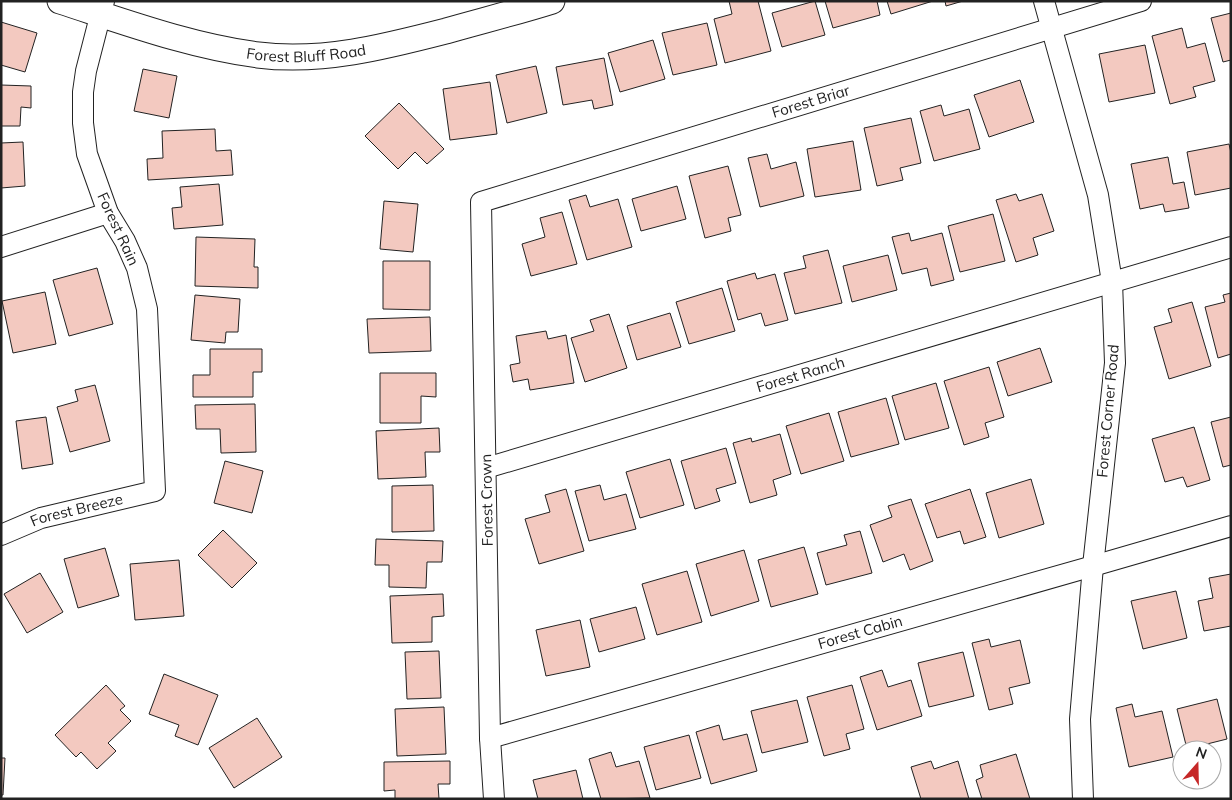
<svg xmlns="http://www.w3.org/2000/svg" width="1232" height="800" font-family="Mulish,sans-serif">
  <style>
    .building { fill: #f3c9c0; stroke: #222 }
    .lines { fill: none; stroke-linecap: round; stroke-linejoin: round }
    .minor-casing { stroke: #222; stroke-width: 22 }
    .tertiary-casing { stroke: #222; stroke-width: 27 }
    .minor { stroke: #fff; stroke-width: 20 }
    .tertiary { stroke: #fff; stroke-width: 25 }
    .labels { text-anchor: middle; stroke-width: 4; stroke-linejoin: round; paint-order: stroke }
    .street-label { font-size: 15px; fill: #222; stroke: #fff }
  </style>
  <rect width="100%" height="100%" fill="#fff"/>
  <g class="building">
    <path d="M729 1H758L771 51 725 63 714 19 732 14Z"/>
    <path d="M815 1 825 35 782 47 772 13Z"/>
    <path d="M825 1H877L880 15 833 28Z"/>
    <path d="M887 1H933L891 14Z"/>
    <path d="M945 1H963L946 6Z"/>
    <path d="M1231 13V60L1223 62 1211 18Z"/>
    <path d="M1 22 37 33 25 72 1 65Z"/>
    <path d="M707 23 717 65 673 75 662 33Z"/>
    <path d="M1182 28 1187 48 1205 43 1215 81 1193 87 1196 97 1170 104 1152 36Z"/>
    <path d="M653 40 665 79 620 92 608 53Z"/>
    <path d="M1145 45 1155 93 1109 102 1099 54Z"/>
    <path d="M604 58 613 105 594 109 592 100 563 105 556 67Z"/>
    <path d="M536 66 547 113 507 123 496 75Z"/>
    <path d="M143 69 177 76 169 118 134 111Z"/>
    <path d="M1020 80 1034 122 989 137 974 95Z"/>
    <path d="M490 82 497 134 450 140 443 89Z"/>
    <path d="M1 85 31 86V108L21 107 20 126H1Z"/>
    <path d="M399 103 444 149 427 164 415 152 398 169 365 136Z"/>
    <path d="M941 105 944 116 969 109 980 149 934 161 920 111Z"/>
    <path d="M911 118 921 163 900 168 903 180 877 186 864 128Z"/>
    <path d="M215 129 216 151 231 150 233 175 148 180 147 159 163 158 162 131Z"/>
    <path d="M853 141 861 190 815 197 807 149Z"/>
    <path d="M23 142 25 186 1 188V143Z"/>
    <path d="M1229 144 1231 153V188L1195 195 1187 152Z"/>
    <path d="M767 154 771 169 796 162 804 196 760 207 748 158Z"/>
    <path d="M1168 157 1173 184 1184 182 1189 208 1165 212 1163 204 1140 209 1131 164Z"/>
    <path d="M728 166 741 215 728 218 731 231 705 238 689 176Z"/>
    <path d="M219 184 223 225 174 229 172 208 182 207 180 187Z"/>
    <path d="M677 186 686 219 641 231 632 199Z"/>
    <path d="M1016 194 1019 201 1042 194 1054 231 1033 238 1038 255 1016 262 996 200Z"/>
    <path d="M586 195 590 207 618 199 632 247 587 260 569 200Z"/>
    <path d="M384 201 418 204 413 252 380 249Z"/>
    <path d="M562 212 577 264 531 276 522 244 545 237 540 218Z"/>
    <path d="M993 214 1005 261 960 272 948 226Z"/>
    <path d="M909 233 911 241 942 233 954 280 931 286 927 268 902 274 892 237Z"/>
    <path d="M196 237 255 239 254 267H258V288L195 286Z"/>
    <path d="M828 250 842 303 795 314 784 273 806 268 803 256Z"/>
    <path d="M888 255 897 290 852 302 843 266Z"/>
    <path d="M383 261H430V310L383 309Z"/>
    <path d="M97 268 113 324 69 336 53 280Z"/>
    <path d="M755 273 757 279 775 274 788 320 765 326 761 313 738 320 727 281Z"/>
    <path d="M722 288 735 331 689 344 676 302Z"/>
    <path d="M45 292 56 344 13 353 2 301Z"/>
    <path d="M1231 293V354L1218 358 1205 307 1225 302 1223 295Z"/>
    <path d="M195 295 240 299 238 332H226L225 343 191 340Z"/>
    <path d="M1192 302 1211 366 1169 379 1154 327 1172 322 1168 309Z"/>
    <path d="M670 313 681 347 637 360 627 326Z"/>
    <path d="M609 314 627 368 585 382 571 338 594 331 590 320Z"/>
    <path d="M430 317 431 351 369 353 367 319Z"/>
    <path d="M546 331 548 339 566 335 574 383 530 390 528 379 513 382 510 365 520 363 516 336Z"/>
    <path d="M1040 348 1052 382 1008 396 997 362Z"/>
    <path d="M210 349H262V372H253V397H193V375H210Z"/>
    <path d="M989 367 1004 417 985 423 989 437 964 445 944 381Z"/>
    <path d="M380 373H436V397L421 396V423H380Z"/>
    <path d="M936 383 949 428 905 440 892 396Z"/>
    <path d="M95 385 110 441 70 452 57 407 78 401 75 390Z"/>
    <path d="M886 398 899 444 851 457 838 412Z"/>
    <path d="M255 404 256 452 221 453 220 429H196L195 405Z"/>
    <path d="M829 413 844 461 801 474 786 426Z"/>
    <path d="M46 417 53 464 22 469 16 421Z"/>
    <path d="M1231 417V465L1223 467 1211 422Z"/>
    <path d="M1194 427 1210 480 1187 487 1183 477 1165 482 1152 439Z"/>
    <path d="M439 428 440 452H425L426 477 378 479 376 431Z"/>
    <path d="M780 434 791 474 773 480 777 495 750 503 733 443 751 438 752 442Z"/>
    <path d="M726 448 736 483 716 489 720 501 695 509 681 461Z"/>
    <path d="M670 459 684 505 640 518 626 472Z"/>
    <path d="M225 461 263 471 252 513 214 503Z"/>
    <path d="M1031 479 1044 524 999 538 986 493Z"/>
    <path d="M433 485 434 531 392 532V486Z"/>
    <path d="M600 485 604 500 626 494 636 529 589 541 575 491Z"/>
    <path d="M566 489 584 551 539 564 525 519 550 512 545 495Z"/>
    <path d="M970 489 986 537 964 544 960 531 937 538 925 504Z"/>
    <path d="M911 499 933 561 910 570 904 554 883 562 870 525 892 517 888 506Z"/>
    <path d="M223 530 257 563 232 588 198 555Z"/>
    <path d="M860 531 872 573 826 585 817 553 847 545 844 535Z"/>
    <path d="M376 539 443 541 442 562H427L426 588 389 587V565H375Z"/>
    <path d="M804 547 818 594 771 607 758 560Z"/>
    <path d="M105 548 119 596 78 608 64 559Z"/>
    <path d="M744 550 759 601 711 616 696 564Z"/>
    <path d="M179 560 184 616 135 620 130 564Z"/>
    <path d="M687 571 702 622 657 635 642 584Z"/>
    <path d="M40 573 63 612 27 633 4 594Z"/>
    <path d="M1231 574V626L1204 631 1198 601 1213 598 1209 578Z"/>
    <path d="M1176 591 1187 638 1143 649 1131 601Z"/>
    <path d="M443 594 444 616 432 617V642L392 643 390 596Z"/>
    <path d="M636 607 645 639 599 652 590 619Z"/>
    <path d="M580 620 590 667 546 676 536 630Z"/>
    <path d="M989 639 991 647 1020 640 1030 683 1009 688 1013 704 989 710 972 643Z"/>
    <path d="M439 651 441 698 407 699 405 652Z"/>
    <path d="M963 652 974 696 929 707 918 663Z"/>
    <path d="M882 670 888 687 911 680 922 716 877 730 860 677Z"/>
    <path d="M164 674 218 695 198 745 175 736 179 725 149 714Z"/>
    <path d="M106 685 125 706 120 710 131 721 108 743 116 751 97 769 81 752 76 757 55 735Z"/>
    <path d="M852 685 864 729 846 734 850 749 824 756 807 697Z"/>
    <path d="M1217 699 1227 739 1187 749 1177 709Z"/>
    <path d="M797 700 808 742 762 753 751 711Z"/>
    <path d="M1132 704 1135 717 1162 711 1173 757 1129 767 1116 708Z"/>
    <path d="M444 707 446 754 397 756 395 709Z"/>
    <path d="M257 718 282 757 234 788 209 748Z"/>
    <path d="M719 725 723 740 747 734 757 771 711 784 696 732Z"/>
    <path d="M689 735 701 778 656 790 644 747Z"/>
    <path d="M611 752 616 767 639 761 650 798 601 799 589 759Z"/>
    <path d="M1016 754 1030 799H982L976 780 983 777 980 765Z"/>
    <path d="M1 758H5L3 795H1Z"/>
    <path d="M450 761V784H438L439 799H395V790L384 791V762Z"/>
    <path d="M931 761 934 769 958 761 969 799H921L911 767Z"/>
    <path d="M576 770 583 799H538L533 780Z"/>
  </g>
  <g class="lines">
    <g class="minor-casing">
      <g id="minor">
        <path d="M1044 1 1098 195 1112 282 1115 363 1093 566 1080 719 1083 799"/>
        <path d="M1 247 108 213"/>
        <path id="s1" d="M486 468 1231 247"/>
        <path id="s2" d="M1 535 41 518 155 491 147 309 137 268 125 241 108 213 87 154 83 123V92L86 71 104 1"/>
        <path id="s3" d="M490 738 1093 566 1231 526"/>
        <path id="s4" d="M494 799 490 738 481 202 1141 1"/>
      </g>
    </g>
    <g class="tertiary-casing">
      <g id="tertiary">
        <path id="s5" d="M60 1C125 22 190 46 258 55 322 63 384 47 446 31 481 21 517 12 552 1"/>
      </g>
    </g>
    <use href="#minor" class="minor"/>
    <use href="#tertiary" class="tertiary"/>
  </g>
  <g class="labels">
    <g class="street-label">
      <text dy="5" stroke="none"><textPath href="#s5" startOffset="254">Forest Bluff Road</textPath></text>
      <text dy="5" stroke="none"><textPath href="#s4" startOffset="942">Forest Briar</textPath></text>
      <text transform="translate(118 229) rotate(65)" y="5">Forest Rain</text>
      <text dy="5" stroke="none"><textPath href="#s1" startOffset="328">Forest Ranch</textPath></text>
      <text transform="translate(1108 411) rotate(-85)" y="5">Forest Corner Road</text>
      <text transform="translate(487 500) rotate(-91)" y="5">Forest Crown</text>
      <text dy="5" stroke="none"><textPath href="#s2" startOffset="80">Forest Breeze</textPath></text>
      <text dy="5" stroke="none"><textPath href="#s3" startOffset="385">Forest Cabin</textPath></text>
    </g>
  </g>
  <rect width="1232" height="800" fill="none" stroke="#222222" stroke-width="5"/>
  <g transform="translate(1197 765) rotate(20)"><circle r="24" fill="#ffffff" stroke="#a7a7a7"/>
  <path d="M0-4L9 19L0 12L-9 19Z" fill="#c62828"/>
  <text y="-8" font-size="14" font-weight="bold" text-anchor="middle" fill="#222222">N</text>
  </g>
</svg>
